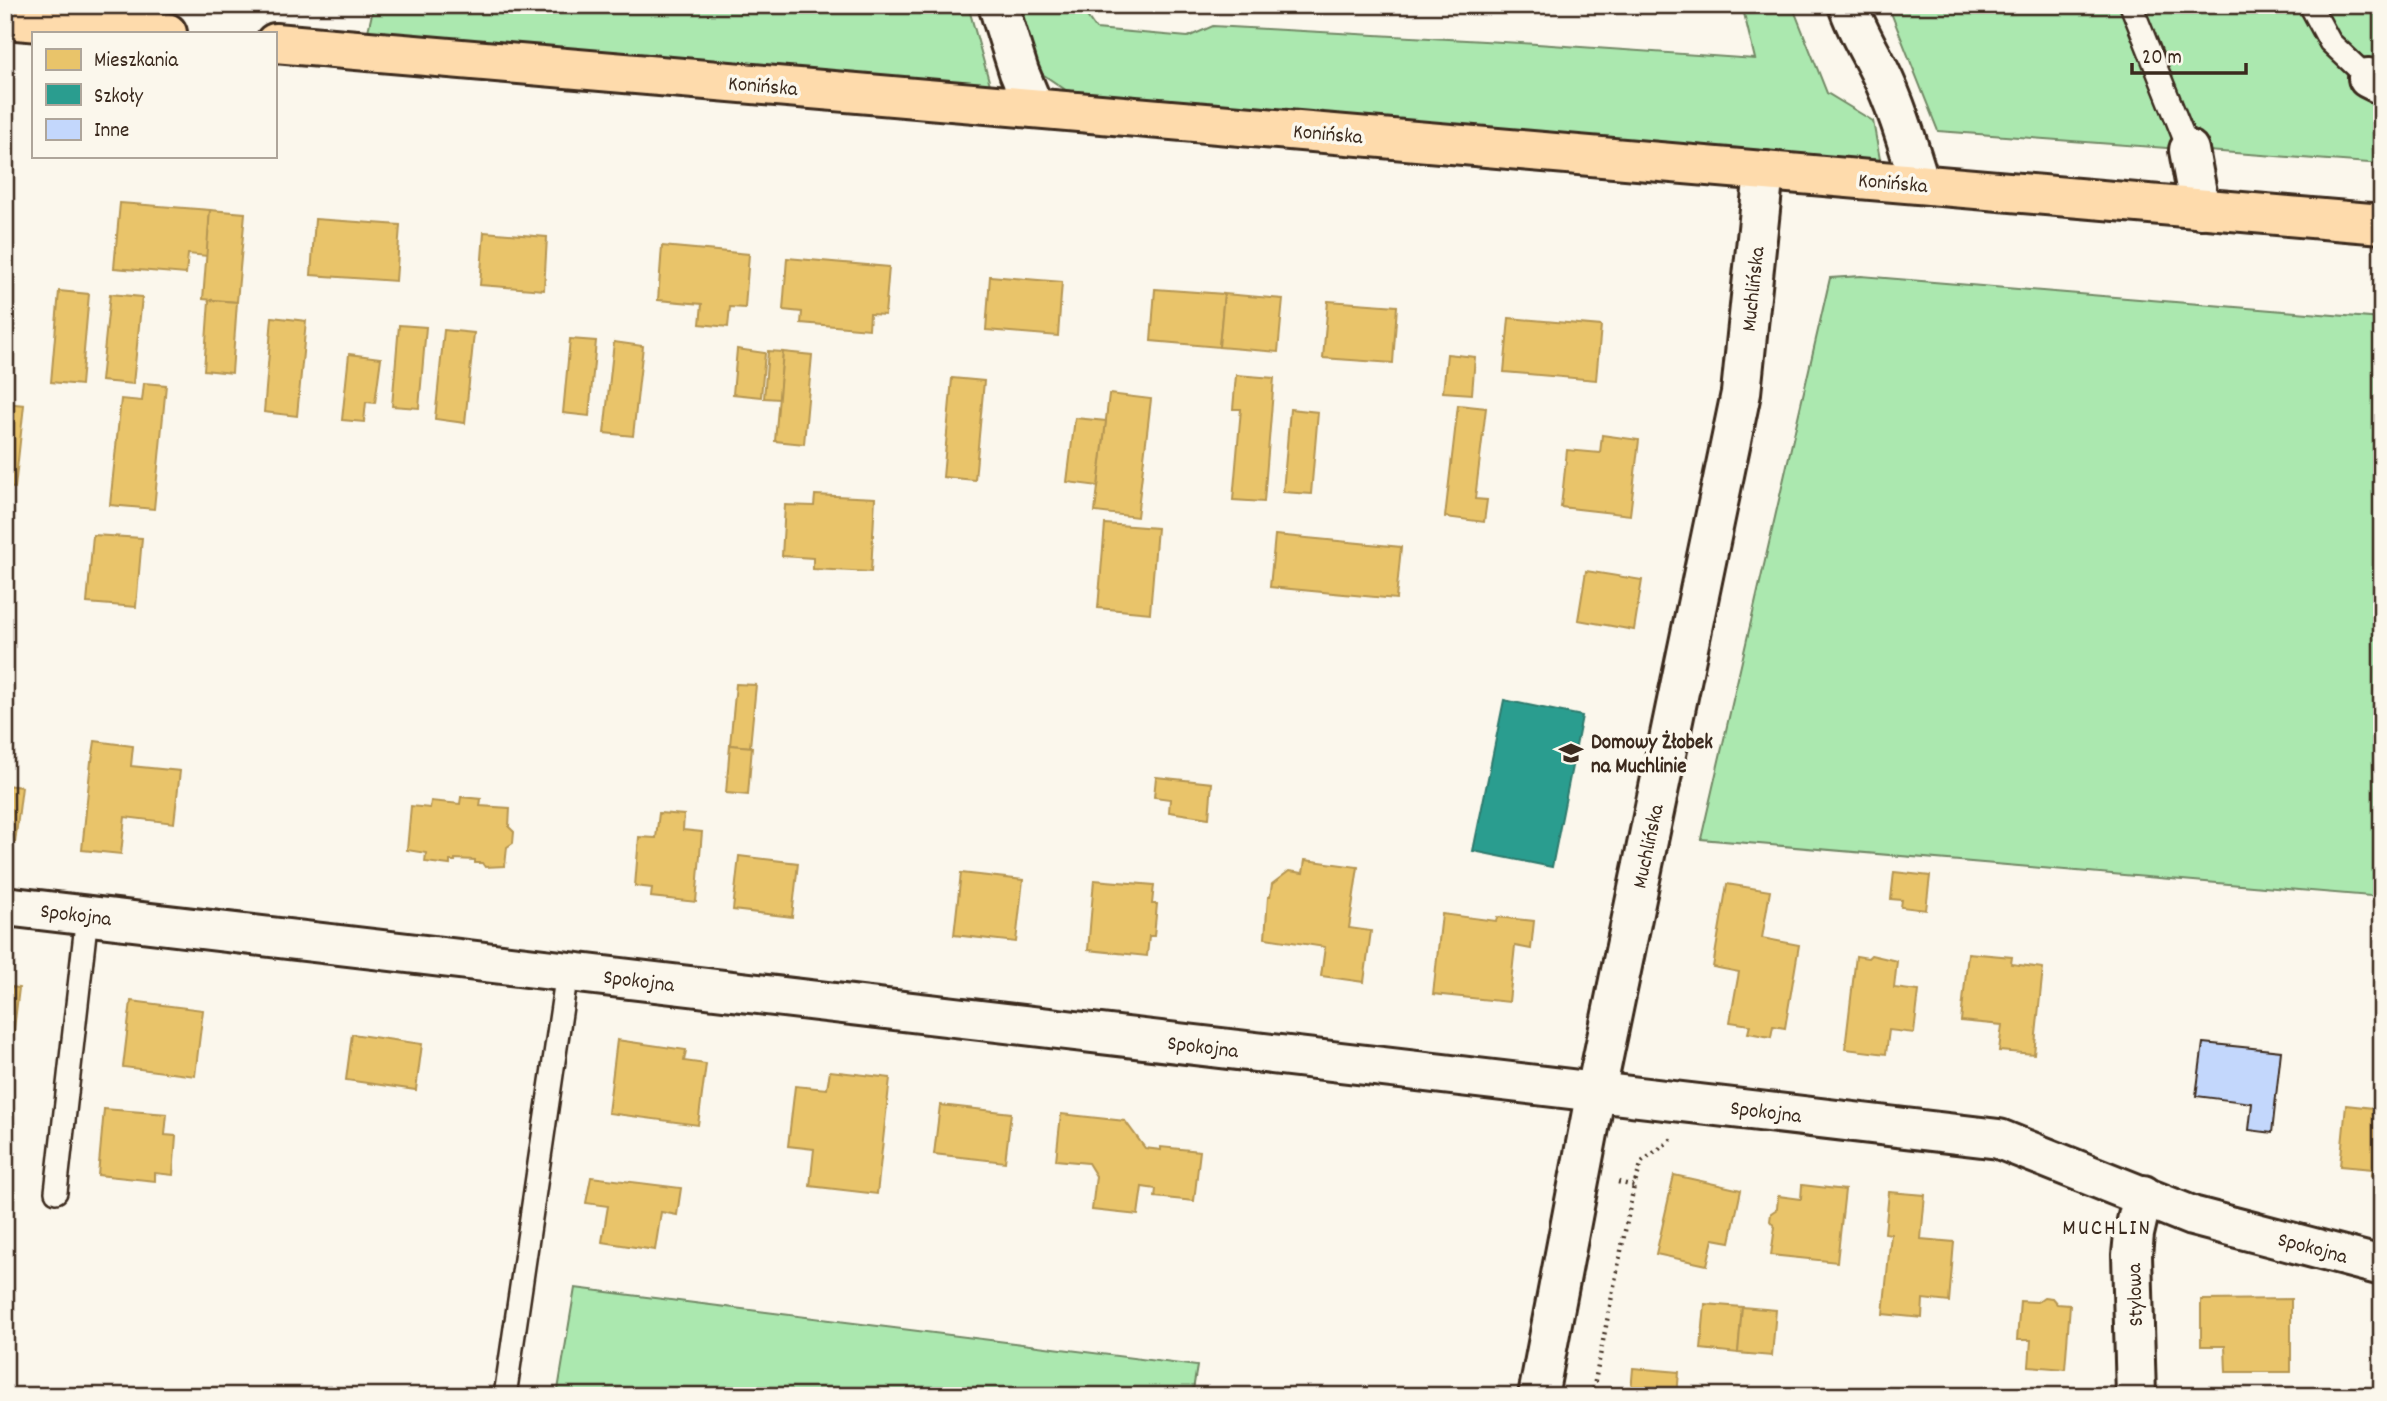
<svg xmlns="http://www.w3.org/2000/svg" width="2387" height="1401" font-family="Dekko,sans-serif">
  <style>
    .green { fill: #abe8af; stroke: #738966; stroke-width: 2 }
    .homes { fill: #e9c46a; stroke: #b59653; stroke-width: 2 }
    .schools { fill: #2a9d8f; stroke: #2f7a6d; stroke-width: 2 }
    .building { fill: #c3d7fc; stroke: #3b2a1e; stroke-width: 2 }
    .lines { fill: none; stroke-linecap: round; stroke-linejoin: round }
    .lane-casing { stroke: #3b2a1e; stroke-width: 26 }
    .street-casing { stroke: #3b2a1e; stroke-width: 44 }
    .primary-casing { stroke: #3b2a1e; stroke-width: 44 }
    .path { stroke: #3b2a1e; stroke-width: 4.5; stroke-dasharray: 2 5; stroke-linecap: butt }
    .lane { stroke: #fbf7ec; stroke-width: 21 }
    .street { stroke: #fbf7ec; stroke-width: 38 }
    .primary { stroke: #fedbac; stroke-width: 38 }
    .labels { text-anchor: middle; stroke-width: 7; stroke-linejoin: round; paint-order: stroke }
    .street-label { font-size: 21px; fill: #3b2a1e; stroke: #fbf7ec }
    .poi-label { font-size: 21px; font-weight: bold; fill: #3b2a1e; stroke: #fbf7ec; text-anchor: start }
    .neighbourhood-label { font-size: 23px; letter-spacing: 2px; fill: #3b2a1e; stroke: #fbf7ec }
  </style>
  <rect width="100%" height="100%" fill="#fbf7ec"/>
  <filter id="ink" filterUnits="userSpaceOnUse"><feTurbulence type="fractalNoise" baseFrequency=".0143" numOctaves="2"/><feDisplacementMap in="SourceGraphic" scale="14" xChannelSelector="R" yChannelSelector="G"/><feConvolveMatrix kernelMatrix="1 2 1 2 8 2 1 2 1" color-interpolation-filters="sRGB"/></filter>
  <g filter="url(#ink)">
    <g class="green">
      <path d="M374 5H924L969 9 991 88 368 31Z"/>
      <path d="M1013 5H1079L1096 29 1188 37 1213 26 1537 44 1755 59 1742 5H1792L1827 93 1873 121 1881 165 1076 97 1041 73 1019 30Z"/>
      <path d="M1888 5H2382V164L1938 131Z"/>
      <path d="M1861 276 2382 319V897L1701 839 1830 278Z"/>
      <path d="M575 1288 1197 1366 1192 1396H557Z"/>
    </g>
    <g class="homes">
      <path d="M120 203 210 210 207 256 188 254 186 274 114 268Z"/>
      <path d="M210 210 245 213 237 302 203 299Z"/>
      <path d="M315 219 400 225 396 281 311 275Z"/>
      <path d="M484 232 547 237 544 290 480 285Z"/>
      <path d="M662 246 749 254 745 308 730 307 728 327 700 324 702 304 658 300Z"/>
      <path d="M787 258 889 267 885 315 870 314 869 329 801 323 802 312 783 310Z"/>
      <path d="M990 276 1062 282 1058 336 986 330Z"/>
      <path d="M1155 289 1224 294 1219 347 1151 341Z"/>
      <path d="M59 291 89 294 81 385 51 382Z"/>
      <path d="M110 294 142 297 133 384 101 381Z"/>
      <path d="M1224 294 1283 299 1278 352 1219 347Z"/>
      <path d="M209 300 237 302 232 373 204 370Z"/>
      <path d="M1328 301 1397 306 1393 363 1323 358Z"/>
      <path d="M272 317 306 321 297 416 264 412Z"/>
      <path d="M1509 318 1601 326 1596 380 1504 372Z"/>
      <path d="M399 325 426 327 419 408 392 406Z"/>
      <path d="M444 330 474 333 465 423 435 419Z"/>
      <path d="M570 339 596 341 589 416 563 413Z"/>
      <path d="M614 342 643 346 633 436 604 433Z"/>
      <path d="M737 349 765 353 761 397 733 394Z"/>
      <path d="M768 351 783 352 779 399 764 398Z"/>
      <path d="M783 352 812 355 804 444 775 441Z"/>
      <path d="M349 354 381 358 375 403 366 402 364 422 342 420Z"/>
      <path d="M1447 354 1475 357 1472 394 1443 392Z"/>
      <path d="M1236 375 1274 378 1264 502 1233 500 1241 409H1233Z"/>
      <path d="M952 378 984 381 975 480 943 477Z"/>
      <path d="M144 383 166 385 154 509 110 505 121 399 142 401Z"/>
      <path d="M1109 394 1151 399 1137 517 1095 512Z"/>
      <path d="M5 403 24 405 15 488 5 487Z"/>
      <path d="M1458 405 1486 408 1475 499 1487 500 1484 522 1445 517Z"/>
      <path d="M1290 409 1318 412 1311 494 1283 492Z"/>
      <path d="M1075 418 1106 421 1098 486 1067 482Z"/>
      <path d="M1602 435 1639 440 1630 515 1561 507 1567 450 1600 453Z"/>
      <path d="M815 495 875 498 871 572 813 569V558L782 556 785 505 814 506Z"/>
      <path d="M1105 524 1157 528 1150 613 1098 608Z"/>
      <path d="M93 535 142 538 136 607 87 603Z"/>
      <path d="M1275 535 1401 547 1396 599 1270 587Z"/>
      <path d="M1586 571 1642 580 1634 630 1578 620Z"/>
      <path d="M736 684 756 685 750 747 730 745Z"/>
      <path d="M95 741 133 746 131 766 180 771 174 823 125 817 121 854 82 850 91 761H92Z"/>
      <path d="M730 745 752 747 748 795 726 793Z"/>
      <path d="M1156 777 1212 783 1209 818 1169 812 1170 799 1154 797Z"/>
      <path d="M5 785 22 787 15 843 5 842Z"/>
      <path d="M461 797 481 799 480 806 510 808 509 827 514 832 513 843 507 847 505 866 485 867 482 863H475V860L455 859V861H450V865L425 862 426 853 407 850 411 806 430 808 431 801 460 804Z"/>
      <path d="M659 813 684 815 683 830 702 832 696 902 651 897 652 888 635 886 639 837 656 838Z"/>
      <path d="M739 856 798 863 792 917 733 910Z"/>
      <path d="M1305 860 1358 867 1349 928 1371 931 1364 982 1321 976 1325 947 1265 938 1268 897H1270L1272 884 1289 871 1303 873Z"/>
      <path d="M1894 872 1930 876 1926 910 1901 907 1902 900 1891 899Z"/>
      <path d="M961 873 1023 880 1016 942 954 935Z"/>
      <path d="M1094 880 1154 885 1152 904H1157L1154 936H1149L1147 956 1088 950Z"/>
      <path d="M1727 884 1770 891 1762 938 1799 945 1785 1028 1773 1026 1771 1037 1748 1033 1750 1025 1730 1022 1739 972 1713 967Z"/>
      <path d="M1442 914 1496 921 1497 917 1534 921 1531 949 1515 946 1509 1002 1433 994Z"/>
      <path d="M1968 953 2012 957 2011 964 2043 968 2034 1054 1999 1051 2002 1025 1961 1021Z"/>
      <path d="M1871 955 1897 961 1894 988 1919 991 1914 1033 1889 1030 1886 1054 1845 1049 1856 956 1868 958Z"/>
      <path d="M5 986 19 988 13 1037 5 1036Z"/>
      <path d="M131 1001 203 1010 195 1076 123 1067Z"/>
      <path d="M352 1034 422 1044 416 1090 346 1080Z"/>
      <path d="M617 1040 686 1050 684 1061 706 1064 698 1125 608 1113Z"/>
      <path d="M830 1071 890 1078 877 1194 810 1186 814 1149 788 1146 795 1086 827 1089Z"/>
      <path d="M940 1105 1011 1113 1005 1162 934 1154Z"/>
      <path d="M2346 1105 2382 1109V1176L2372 1175 2373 1169 2340 1166Z"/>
      <path d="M104 1109 167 1114 165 1135 176 1136 173 1175 155 1173V1181L98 1175Z"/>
      <path d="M1061 1114 1125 1121 1145 1148 1161 1150V1147L1200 1151 1194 1201 1155 1197 1156 1189 1142 1187 1138 1215 1092 1210 1096 1176 1088 1163 1056 1160Z"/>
      <path d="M1674 1175 1741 1190 1730 1242 1713 1239 1707 1265 1656 1254Z"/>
      <path d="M591 1177 681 1188 677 1215 661 1212 655 1250 602 1242 608 1206 586 1203Z"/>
      <path d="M1802 1185 1845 1190 1837 1262 1771 1255 1775 1227 1770 1221 1771 1213 1777 1209 1778 1196 1801 1199Z"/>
      <path d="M1889 1192 1925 1195 1921 1239 1954 1242 1949 1302 1923 1299 1922 1318 1883 1314 1891 1234 1885 1233Z"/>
      <path d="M2044 1297 2052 1298 2057 1304 2070 1305 2065 1369 2029 1366 2031 1340H2017L2020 1301 2037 1302Z"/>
      <path d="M2291 1299V1372H2226L2225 1346H2201V1300Z"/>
      <path d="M1705 1304 1742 1307 1738 1353 1701 1349Z"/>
      <path d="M1742 1307 1776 1310 1772 1356 1738 1353Z"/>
      <path d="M1633 1368 1679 1372 1677 1396H1628V1391L1631 1392Z"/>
    </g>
    <path class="schools" d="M1504 700 1582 716 1552 867 1473 851Z"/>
    <path class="building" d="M2203 1043 2281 1051 2272 1133 2249 1130 2252 1103 2196 1096Z"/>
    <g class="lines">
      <g class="lane-casing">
        <g id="lane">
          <path d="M2131 5 2189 150"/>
          <path d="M2310 5 2330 42 2368 78"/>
          <path d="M56 1192 87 915"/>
          <path d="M505 1396 567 972"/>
        </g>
      </g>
      <g class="street-casing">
        <g id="street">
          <path d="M998 5 1019 72 1034 108"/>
          <path d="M1848 5C1856 29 1868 48 1879 70 1897 106 1908 145 1920 184"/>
          <path d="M2368 78 2382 85"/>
          <path d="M2189 150 2200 209"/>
          <path d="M5 906 1999 1139 2192 1216 2382 1266"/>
          <path d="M1538 1396 1596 1091 1741 393 1764 171"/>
          <path d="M2136 1396 2132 1255 2134 1234 2143 1195"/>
        </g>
      </g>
      <g class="primary-casing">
        <g id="primary">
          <path d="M5 19 167 33"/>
          <path d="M275 43 2382 224"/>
        </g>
      </g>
      <g class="path">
        <path d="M1618 1182 1634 1186 1642 1162 1672 1139"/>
        <path d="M1592 1396 1634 1186"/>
      </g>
      <use href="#lane" class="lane"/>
      <use href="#street" class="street"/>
      <use href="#primary" class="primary"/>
    </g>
  </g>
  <defs>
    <g id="school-bare" transform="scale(1.89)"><path d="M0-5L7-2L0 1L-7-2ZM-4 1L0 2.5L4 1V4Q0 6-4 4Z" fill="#3b2a1e" stroke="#fbf7ec" stroke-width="2.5" paint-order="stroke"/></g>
  </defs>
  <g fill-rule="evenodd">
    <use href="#school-bare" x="1571" y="753"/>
  </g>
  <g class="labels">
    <g class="street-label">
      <text transform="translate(763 85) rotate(5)" y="7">Konińska</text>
      <text transform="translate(1328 133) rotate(5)" y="7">Konińska</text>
      <text transform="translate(1893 182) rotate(5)" y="7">Konińska</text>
      <text transform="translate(1752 289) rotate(-84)" y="7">Muchlińska</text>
      <text transform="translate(1647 846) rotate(-78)" y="7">Muchlińska</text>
      <text transform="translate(76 914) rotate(7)" y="7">Spokojna</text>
      <text transform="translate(639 980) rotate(7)" y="7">Spokojna</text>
      <text transform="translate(1203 1046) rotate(7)" y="7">Spokojna</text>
      <text transform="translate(1766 1111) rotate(7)" y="7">Spokojna</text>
      <text transform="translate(2313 1247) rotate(15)" y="7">Spokojna</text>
      <text transform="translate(2134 1295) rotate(-92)" y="7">Stylowa</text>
    </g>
    <g class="poi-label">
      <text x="1591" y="748">Domowy Żłobek<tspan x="1591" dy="24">na Muchlinie</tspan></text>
    </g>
    <g class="neighbourhood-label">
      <text x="2107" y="1234">MUCHLIN</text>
    </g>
  </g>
  <rect width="2387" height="1401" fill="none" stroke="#fbf7ec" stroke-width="28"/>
  <rect x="14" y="14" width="2359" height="1373" fill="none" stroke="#3b2a1e" stroke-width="2.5" filter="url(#ink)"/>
  <rect x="32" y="32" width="245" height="126" fill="#fbf7ec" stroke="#aea59a" stroke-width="2"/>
  <rect x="46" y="49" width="35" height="21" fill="#e9c46a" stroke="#aea59a" stroke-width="2"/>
  <text x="94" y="66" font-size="21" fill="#3b2a1e">Mieszkania</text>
  <rect x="46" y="84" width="35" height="21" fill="#2a9d8f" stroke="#aea59a" stroke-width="2"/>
  <text x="94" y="102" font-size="21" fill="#3b2a1e">Szkoły</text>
  <rect x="46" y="119" width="35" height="21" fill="#c3d7fc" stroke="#aea59a" stroke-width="2"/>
  <text x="94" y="136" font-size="21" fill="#3b2a1e">Inne</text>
  <path d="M2132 63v10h114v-10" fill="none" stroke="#3b2a1e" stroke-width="3.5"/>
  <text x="2142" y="63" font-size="21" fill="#3b2a1e" stroke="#fbf7ec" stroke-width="5" paint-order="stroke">20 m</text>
</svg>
